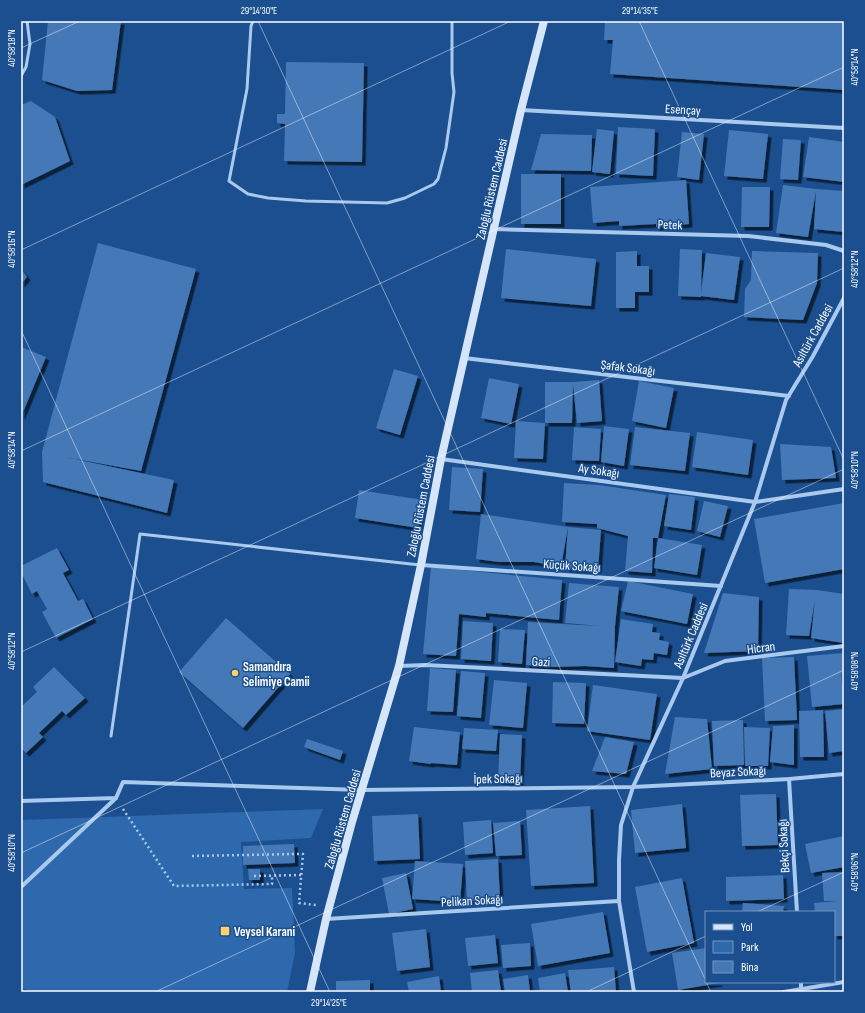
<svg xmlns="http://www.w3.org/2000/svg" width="865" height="1013" font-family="'Sofia Sans Condensed',sans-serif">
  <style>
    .green { fill: #2e69ad }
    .building { fill: #4478b7; filter: url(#shadow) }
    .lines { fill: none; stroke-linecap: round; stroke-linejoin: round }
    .path { stroke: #a9c9ee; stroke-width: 2.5; stroke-dasharray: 2 3; stroke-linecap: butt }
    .lane { stroke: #a9c9ee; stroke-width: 3 }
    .street { stroke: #a9c9ee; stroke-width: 4 }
    .secondary { stroke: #d6e6fa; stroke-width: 8 }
    .ticks { fill: none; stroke: #fff; stroke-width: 1; stroke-opacity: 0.45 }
    .poi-dot { fill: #ffd166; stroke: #1b4f8f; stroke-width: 1.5 }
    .labels { text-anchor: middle; stroke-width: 3; stroke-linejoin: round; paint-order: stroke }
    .street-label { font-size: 13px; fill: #fff; stroke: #1b4f8f }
    .poi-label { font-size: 13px; font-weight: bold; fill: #fff; stroke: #1b4f8f; text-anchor: start }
    .neatline { fill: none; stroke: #fff; stroke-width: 1.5 }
    .ticks-label { font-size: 10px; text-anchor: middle; fill: #fff }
  </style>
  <defs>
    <filter id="shadow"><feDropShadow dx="3.5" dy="3.5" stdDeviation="0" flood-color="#0009"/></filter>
  </defs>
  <rect width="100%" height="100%" fill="#1b4f8f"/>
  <path class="green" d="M323 809 311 838 241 842 244 889 292 888 295 953 287 992H35L21 988V820Z"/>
  <g class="building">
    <path d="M48 21H121L112 90 77 91 42 80Z"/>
    <path d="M605 21H844V90L610 74 613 40H604Z"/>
    <path d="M286 62 364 63 362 162 284 161 285 124 277 123V114H285Z"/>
    <path d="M31 101 55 117 70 161 21 185V105Z"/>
    <path d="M618 127 655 129 653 176 616 174Z"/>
    <path d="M597 129 614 131 610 174 592 172Z"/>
    <path d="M729 130 768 134 763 179 724 176Z"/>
    <path d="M682 132 704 134 699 180 677 177Z"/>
    <path d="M541 134 592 135 591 171 531 170Z"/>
    <path d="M809 137 844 142V182L803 177Z"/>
    <path d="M783 139 801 140 798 180 780 179Z"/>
    <rect x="521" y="174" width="40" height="50"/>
    <path d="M686 180 689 224 656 227V224L619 226V221L593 223 590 187Z"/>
    <path d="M783 185 816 189 844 191V232L814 229 816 191 808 237 776 233Z"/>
    <path d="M742 187H770L769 227H741Z"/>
    <path d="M98 243 196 269 141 471 65 457 174 480 167 513 43 482 42 452Z"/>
    <path d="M506 249 596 259 591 306 501 298Z"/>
    <path d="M680 249 702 250 701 293 706 253 740 257 734 300 701 296V297L678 296Z"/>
    <path d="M637 251V266H649V292H635V308H616V252Z"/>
    <path d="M752 251 818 253 817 283 803 320 744 317 745 289 751 280Z"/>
    <path d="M21 269 27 277 21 284Z"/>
    <path d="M21 347 46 357 21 417Z"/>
    <path d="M394 369 418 376 400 435 376 428Z"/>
    <path d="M489 378 519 384 511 424 481 418Z"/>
    <path d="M599 380 602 421 577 423 573 384 572 423H545V382H573Z"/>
    <path d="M639 381 674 388 666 428 632 421Z"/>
    <path d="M516 421 545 423 543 459 514 458Z"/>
    <path d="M604 426 629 429 624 466 601 462Z"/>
    <path d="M574 427 601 429 599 461 572 460Z"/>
    <path d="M635 427 690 433 685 471 630 465Z"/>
    <path d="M697 432 753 440 748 475 692 467Z"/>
    <path d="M780 444 831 447 836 478 782 480Z"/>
    <path d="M452 467 483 469 480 512 449 510Z"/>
    <path d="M564 483 599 485 666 495 658 538H653L652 573 625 571 628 536 597 528V524L562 522Z"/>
    <path d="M359 490 423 500 418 528 355 518Z"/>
    <path d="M669 494 695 497 691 530 664 526Z"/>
    <path d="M704 501 728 506 720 537 697 531Z"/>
    <path d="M844 503V569L765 583 754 519Z"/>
    <path d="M481 514 568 527 561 567 534 562H499L476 559Z"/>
    <path d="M568 527 601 530 598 570 565 568Z"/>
    <path d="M658 538 702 545 697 575 654 568Z"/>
    <path d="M57 548 69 570 63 573 78 601 83 599 93 619 56 638 42 612 47 609 37 591 32 594 21 572V566Z"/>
    <path d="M431 567 562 580 559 620 486 613V617L459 614 456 656 423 654Z"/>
    <path d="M628 581 693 594 687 624 621 611Z"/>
    <path d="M569 583 619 587 615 626 614 668 585 666 555 667 526 665 528 622 600 626 565 623Z"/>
    <path d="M789 589 817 590 844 594V643L811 638 815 599 809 636 786 635Z"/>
    <path d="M723 593 759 597 758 651 704 653Z"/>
    <path d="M226 618 290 674 243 728 179 672Z"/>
    <path d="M621 619 653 624 652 632 660 633 659 640 669 642 667 655 654 653 653 660 642 659 641 666 615 662Z"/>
    <path d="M463 621 493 623 491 661 461 659Z"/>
    <path d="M500 629 525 630 522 664 498 662Z"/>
    <path d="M844 653V680H843L841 670 844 704 812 707 807 656Z"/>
    <path d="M794 657 797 720 765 721 762 658Z"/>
    <path d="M54 667 85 698 66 715 62 711 39 733 43 737 26 753 21 748V705L22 706 37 692 33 687Z"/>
    <path d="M430 668 456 670 453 712 427 711Z"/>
    <path d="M461 671 485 673 481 718 457 716Z"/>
    <path d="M494 680 527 683 523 728 489 725Z"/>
    <path d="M553 682 586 683 584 724 552 723Z"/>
    <path d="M593 685 657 694 650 740 587 731Z"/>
    <path d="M844 709V751L829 753 825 711Z"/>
    <path d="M823 710 824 757H800L799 711Z"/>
    <path d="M675 717 707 719 712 769 665 774Z"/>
    <path d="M743 720 744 765 714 766 712 721Z"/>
    <path d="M794 725V765L770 762 773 726Z"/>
    <path d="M414 727 460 732 457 765 431 763V764L409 761Z"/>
    <path d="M744 727 770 728 768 766H745Z"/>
    <path d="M464 728 498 730 496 751 462 749Z"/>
    <path d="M500 734 522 735 520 782 498 781Z"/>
    <path d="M605 737 634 742 626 774 592 771Z"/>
    <path d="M307 739 343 751 340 760 304 747Z"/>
    <path d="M776 794 778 845 742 846 740 795Z"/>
    <path d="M682 804 686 848 635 853 631 810Z"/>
    <path d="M590 806 594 883 531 886 526 810Z"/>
    <path d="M418 814 420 859 374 861 372 816Z"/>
    <path d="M491 820 493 853 465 855 463 822Z"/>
    <path d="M520 821 522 855 496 856 493 823Z"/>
    <path d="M844 836V867L811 873 805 844Z"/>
    <path d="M294 844 295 863 243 865V846Z"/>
    <path d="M498 859 500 900 467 901 465 861Z"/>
    <path d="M415 861 463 864 460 902 412 899Z"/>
    <path d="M248 869H260V880H249Z"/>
    <path d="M844 872V936H834V912H815L814 903 837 901H824L822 873Z"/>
    <path d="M406 873 413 909 389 914 382 878Z"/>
    <path d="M783 875 784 899 726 901V877Z"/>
    <path d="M682 878 694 943 647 952 635 887Z"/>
    <path d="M743 903 784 906 783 912H742Z"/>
    <path d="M603 912 610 953 538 966 531 924Z"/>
    <path d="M426 929 430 967 397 971 392 933Z"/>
    <path d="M495 935 498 963 468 966 465 938Z"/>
    <path d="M530 943 531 966 503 968 501 945Z"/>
    <path d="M706 948V982H719V983L678 990 672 953Z"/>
    <path d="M614 967 616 992H571L568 970 589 969Z"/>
    <path d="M498 970 501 992H472L470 973Z"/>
    <path d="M565 973 568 992H540L538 978Z"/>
    <path d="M528 975 530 992H505L503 979Z"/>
    <path d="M439 976 441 992H409L407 982Z"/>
    <path d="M370 980V992H336V981Z"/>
  </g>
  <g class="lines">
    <g class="path">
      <path d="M123 809 174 886 272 884V876"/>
      <path d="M192 856 295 854H303L299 903 316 905"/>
      <path d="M254 876 301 875"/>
    </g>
    <g class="lane">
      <path d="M253 21 251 26 247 89 229 181 248 194 268 198 306 201 387 203 405 198 434 184 438 179 446 148 454 92 452 73V21"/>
      <path d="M21 76 26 67 30 44 27 21"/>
      <path d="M111 736 140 534 420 565"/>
    </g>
    <g class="street">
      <path d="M521 110 844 128"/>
      <path d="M494 229 748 236 826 245 844 251"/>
      <path d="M464 358 789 396"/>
      <path d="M441 459 755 502 844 489"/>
      <path d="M421 565 721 586"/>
      <path d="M399 666 425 665 683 678 725 661 844 646"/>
      <path d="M789 779 797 912"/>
      <path d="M21 801 116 798 123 782 362 790 633 787 789 779 844 774"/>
      <path d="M21 887 116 798"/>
      <path d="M326 919 619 901"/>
      <path d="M801 982V989"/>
      <path d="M634 992 619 901V860L621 825 633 787 683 678 755 502 786 400 813 356 844 298"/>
      <path d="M784 992 844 982"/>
    </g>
    <path class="secondary" d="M310 992 326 919 352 822 399 666 421 565 441 459 521 110 544 21"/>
  </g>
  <path class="ticks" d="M258 21 706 981M639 21 844 460M21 48 80 21M21 250 511 21M21 330 330 992M21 451 844 67M21 652 844 268M21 853 844 469M757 912 844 872M706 982 711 992M155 992 844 670M586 992 706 936"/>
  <g class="poi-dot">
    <circle cx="235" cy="673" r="4"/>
    <rect x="220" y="926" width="10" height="10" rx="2"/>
  </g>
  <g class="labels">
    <g class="street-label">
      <text transform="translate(683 109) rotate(3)" y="5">Esençay</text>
      <text transform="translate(491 189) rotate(-77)" y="5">Zaloğlu Rüstem Caddesi</text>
      <text transform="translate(670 224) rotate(2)" y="5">Petek</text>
      <text transform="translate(812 335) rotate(-61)" y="5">Asıltürk Caddesi</text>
      <text transform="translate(628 367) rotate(7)" y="5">Şafak Sokağı</text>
      <text transform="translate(599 470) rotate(8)" y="5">Ay Sokağı</text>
      <text transform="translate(420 506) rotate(-79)" y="5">Zaloğlu Rüstem Caddesi</text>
      <text transform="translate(572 565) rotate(4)" y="5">Küçük Sokağı</text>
      <text transform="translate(690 635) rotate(-67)" y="5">Asıltürk Caddesi</text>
      <text transform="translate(761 647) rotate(-7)" y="5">Hicran</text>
      <text transform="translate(541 661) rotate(3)" y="5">Gazi</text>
      <text transform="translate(738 771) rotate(-3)" y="5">Beyaz Sokağı</text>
      <text transform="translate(498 778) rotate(-1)" y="5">İpek Sokağı</text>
      <text transform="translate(342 819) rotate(-74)" y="5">Zaloğlu Rüstem Caddesi</text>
      <text transform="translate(783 846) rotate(-93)" y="5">Bekçi Sokağı</text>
      <text transform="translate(472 900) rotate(-3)" y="5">Pelikan Sokağı</text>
    </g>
    <g class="poi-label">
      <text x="243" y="671">Samandıra<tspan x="243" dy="15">Selimiye Camii</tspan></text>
      <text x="234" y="936">Veysel Karani</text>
    </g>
  </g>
  <rect width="865" height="1013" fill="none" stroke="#1b4f8f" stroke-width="44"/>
  <rect x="705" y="911" width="130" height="72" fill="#1b4f8f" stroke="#7695bc"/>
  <rect x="713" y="924" width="20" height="6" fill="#d6e6fa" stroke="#7695bc"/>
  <text x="741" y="931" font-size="12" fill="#ffffff">Yol</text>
  <rect x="713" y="941" width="20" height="12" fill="#2e69ad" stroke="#7695bc"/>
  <text x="741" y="951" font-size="12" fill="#ffffff">Park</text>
  <rect x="713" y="961" width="20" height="12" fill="#4478b7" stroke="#7695bc"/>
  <text x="741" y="971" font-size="12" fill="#ffffff">Bina</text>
  <rect x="22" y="22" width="821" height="969" class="neatline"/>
  <g class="ticks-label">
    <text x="259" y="14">29°14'30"E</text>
    <text x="640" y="14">29°14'35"E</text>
    <text transform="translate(11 48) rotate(-90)" y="4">40°58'18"N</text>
    <text transform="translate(854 67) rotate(-90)" y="4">40°58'14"N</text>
    <text transform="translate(11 249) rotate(-90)" y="4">40°58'16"N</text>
    <text transform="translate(854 269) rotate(-90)" y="4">40°58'12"N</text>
    <text transform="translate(11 450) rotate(-90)" y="4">40°58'14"N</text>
    <text transform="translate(854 470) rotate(-90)" y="4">40°58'10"N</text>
    <text transform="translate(11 651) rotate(-90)" y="4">40°58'12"N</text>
    <text transform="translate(854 671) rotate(-90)" y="4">40°58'08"N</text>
    <text transform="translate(11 853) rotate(-90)" y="4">40°58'10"N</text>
    <text transform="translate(854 872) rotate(-90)" y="4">40°58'06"N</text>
    <text x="329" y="1006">29°14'25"E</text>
  </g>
</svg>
